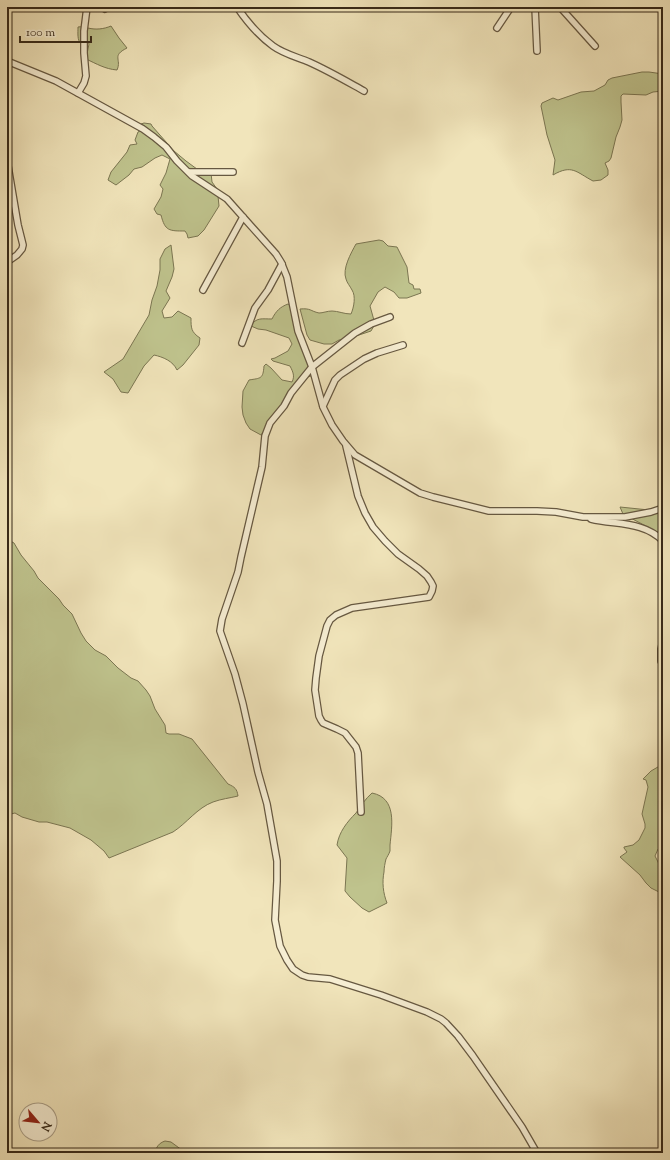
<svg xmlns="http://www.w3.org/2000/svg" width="670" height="1160" font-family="'Sorts Mill Goudy',serif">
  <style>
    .green { fill: #bfc38d; stroke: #7b7652 }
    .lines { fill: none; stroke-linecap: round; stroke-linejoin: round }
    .minor-casing { stroke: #665841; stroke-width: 8 }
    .minor { stroke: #f6eed3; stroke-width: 5.5 }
  </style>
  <rect width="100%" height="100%" fill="#f1e5bb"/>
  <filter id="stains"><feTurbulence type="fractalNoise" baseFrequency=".005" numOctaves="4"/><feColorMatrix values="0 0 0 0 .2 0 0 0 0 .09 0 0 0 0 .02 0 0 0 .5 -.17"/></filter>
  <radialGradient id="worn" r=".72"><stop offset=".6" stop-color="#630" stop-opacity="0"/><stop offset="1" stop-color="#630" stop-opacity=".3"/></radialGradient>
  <g class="green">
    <path d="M111 26 119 38 127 48C111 56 122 59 117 70 105 69 97 64 86 59L89 44 88 42 81 44C77 40 78 33 78 27 82 26 84 28 88 28 96 30 104 29 111 26Z"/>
    <path d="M642 72H649L663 74V91L653 92 646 95 623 94 621 96V102L622 120 620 127 616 137 611 158 609 161 605 163 608 170V175L601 180 593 181C576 172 572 164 553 175L555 160 547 135 541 106 542 103 553 98 558 100 581 92 594 91 605 85 608 80 612 78Z"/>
    <path d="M144 123 151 124 152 126 174 151 186 161 201 172 211 173 212 182 217 189 218 196 219 206 204 230 198 236 188 238 187 234 185 231C169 231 165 231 161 215L157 214 154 209 161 197 163 189 160 185 166 173 170 159 162 155 155 158 142 167 134 169 129 175 116 185 108 180 111 172 127 152 130 145 137 144 135 140 138 132 145 128V126L141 124Z"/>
    <path d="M379 240 383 241 388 246 397 247 407 267 409 283 413 285 414 289H420L421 293 407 298H399L394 292 385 287 378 292 370 306 375 324 371 331 347 339 339 340 332 344H324L310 340 307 335 300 309C311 308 310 311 319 313 323 313 327 311 332 311 338 311 344 314 351 314 354 307 356 296 352 290 350 286 347 283 346 279 342 269 351 253 356 244Z"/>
    <path d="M171 245 174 269 172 277 166 291 170 298 162 311 164 318 172 317 178 311 191 318C191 328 191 332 200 338L199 345 183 365 177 370C173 361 163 357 154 355L144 366 128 393 121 392 113 379 104 372 123 359 149 315 152 300 157 286 160 270V259L165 249Z"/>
    <path d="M288 304 292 306 315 376H311L307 377 298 386 295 392 279 411 261 435 250 429 246 423 243 415 242 407 243 391 249 380C261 378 263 379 264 366L266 364 271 368 282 380 292 382C295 376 293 372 290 366L273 361 271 359 275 358 288 351 292 344 289 338 266 330 258 329 251 326C256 317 262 319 272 319 276 311 280 307 288 304Z"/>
    <path d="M620 507 649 510H663V535L623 514Z"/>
    <path d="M7 539 14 543 21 555 34 571 38 578 59 599 63 605 72 614 81 633 86 641 95 650 106 656 118 668 131 678 138 681 146 690 150 696 155 709 165 725 166 733 169 734H179L192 739 228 784C235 787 237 789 238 796 230 798 221 799 213 802 197 808 187 823 173 832L109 858 104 851 91 840 70 828 47 822H39L22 817 15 813 7 815Z"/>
    <path d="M663 764V851L658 849 655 856 659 864 663 868V894L651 888 646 883 640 875 620 857 627 852 624 848V847L633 845 639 840 645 828V824L642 814 648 787 646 780 643 779 651 771Z"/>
    <path d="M372 793C397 798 392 825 390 845 390 847 390 849 390 851 389 854 387 857 386 859 385 863 384 868 384 872 382 882 383 893 387 903L369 912 362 908 350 897 345 891 347 858 337 845C339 832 347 822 356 813 361 806 365 799 372 793Z"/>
    <path d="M165 1141 171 1142 186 1153H155C156 1147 159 1143 165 1141Z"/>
  </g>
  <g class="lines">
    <g class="minor-casing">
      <g id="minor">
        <path d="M104 7 105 9"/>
        <path d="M237 7C247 22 258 35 273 46 284 54 297 57 309 62 329 71 346 81 364 91"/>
        <path d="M535 7 537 51"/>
        <path d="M560 7 595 46"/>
        <path d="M497 28 511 7"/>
        <path d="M7 61 56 81 143 129 154 137 166 147 177 161 192 176 227 199 276 254 281 262 287 277 298 331 312 367 323 407 332 425 343 441 355 455 420 493 433 497 489 511H537L556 512 583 517H625L651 512 663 508"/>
        <path d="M78 93 84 83 86 76 84 53V31L87 7"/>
        <path d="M7 162 8 166 18 225 23 245 22 249 17 255 7 262"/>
        <path d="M189 172H233"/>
        <path d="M203 290 243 217"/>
        <path d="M390 317 371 324 355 333 312 367 291 393 284 406 270 423 265 436 262 467 241 557 238 572 222 619 220 631 235 674 243 704 258 772 267 804 277 861V881L275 920 280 946 287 960 293 969 302 975 308 977 330 979 381 995 427 1012 441 1019 446 1023 458 1036 473 1056 522 1127 537 1153"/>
        <path d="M242 343 255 308 268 290 282 264"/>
        <path d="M323 406 335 380 340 375 364 359 377 353 403 345"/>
        <path d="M346 446 358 496 365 513 373 527 385 541 398 554 419 569 427 576 431 582 433 586 432 591 429 597 352 608 336 615 330 620 327 626 319 656 316 678 315 690 319 716 321 720 323 723 337 729 345 733 356 747 358 753 361 812"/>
        <path d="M591 519C615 525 644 521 663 541"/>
        <path d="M661 661V649L663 641"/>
      </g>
    </g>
    <use href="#minor" class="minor"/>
  </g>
  <rect width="670" height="1160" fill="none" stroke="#f1e5bb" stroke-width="24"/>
  <rect x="8" y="8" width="654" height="1144" fill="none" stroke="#372918" stroke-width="2"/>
  <rect x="12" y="12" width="646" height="1136" fill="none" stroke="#372918"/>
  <g transform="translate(38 1122) rotate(118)"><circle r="19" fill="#f6eed3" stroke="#aa9f88"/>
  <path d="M0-3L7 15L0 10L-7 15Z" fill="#8f2418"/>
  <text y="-6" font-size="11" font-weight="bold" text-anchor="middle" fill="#372918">N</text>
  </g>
  <path d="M20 36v6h71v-6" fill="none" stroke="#372918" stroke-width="2"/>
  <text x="26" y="36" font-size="12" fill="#372918" stroke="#f6eed3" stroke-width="3" paint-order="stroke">100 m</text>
  <rect width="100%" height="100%" filter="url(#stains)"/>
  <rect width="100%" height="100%" fill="url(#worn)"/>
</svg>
